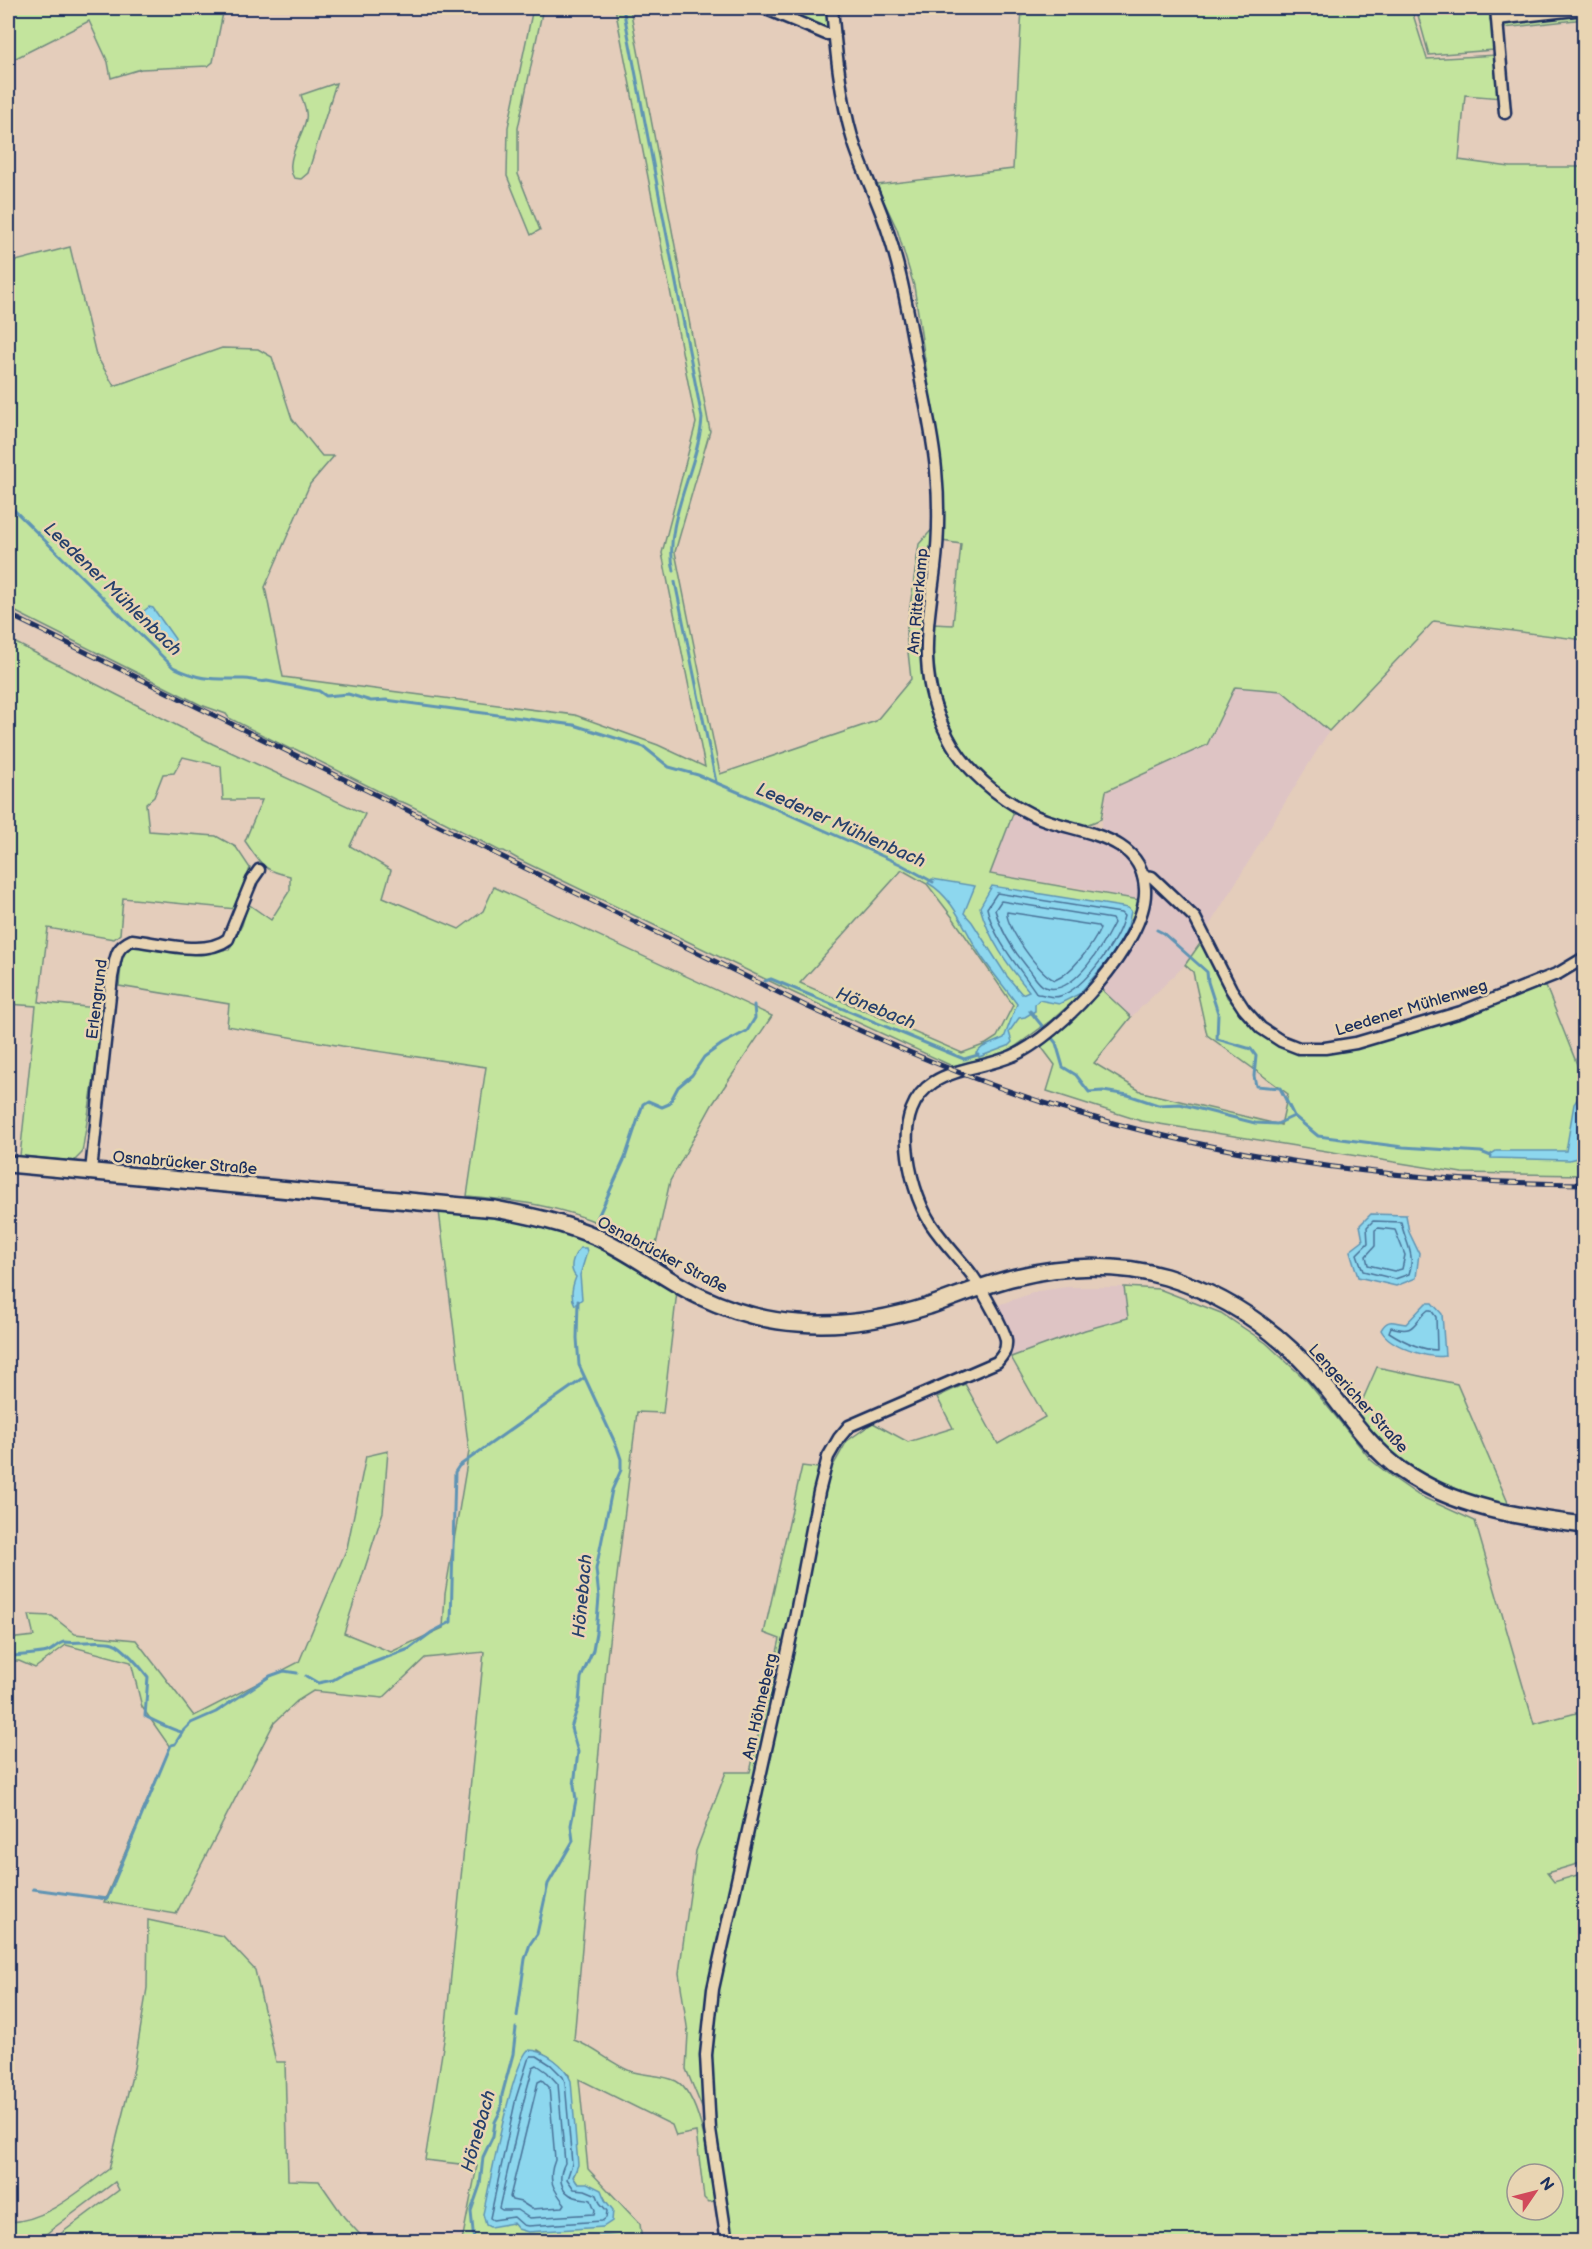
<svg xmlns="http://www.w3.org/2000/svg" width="1592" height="2249" font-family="'Balsamiq Sans',sans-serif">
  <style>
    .built { fill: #dec4c4 }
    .green { fill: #c3e49d; stroke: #6f8a7e; stroke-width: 1.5; fill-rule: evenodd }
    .water { fill: #8dd7ee; stroke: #5f94b4; stroke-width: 1.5 }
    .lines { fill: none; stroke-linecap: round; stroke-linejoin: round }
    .shore { stroke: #497298; stroke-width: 1.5 }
    .stream { stroke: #5f94b4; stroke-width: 3 }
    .minor-casing { stroke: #1b2f5e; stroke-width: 15 }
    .secondary-casing { stroke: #1b2f5e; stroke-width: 20 }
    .minor { stroke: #e9d5b3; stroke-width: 10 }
    .secondary { stroke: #e9d5b3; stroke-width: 15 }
    .rail-casing { stroke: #1b2f5e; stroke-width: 5 }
    .rail { stroke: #e9d5b3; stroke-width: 3; stroke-dasharray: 9; stroke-linecap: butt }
    .labels { text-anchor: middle; stroke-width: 5; stroke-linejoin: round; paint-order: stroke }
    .street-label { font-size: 16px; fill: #1b2f5e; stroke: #e9d5b3 }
    .water-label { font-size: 18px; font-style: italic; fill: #26406c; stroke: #e9d5b3 }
  </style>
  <rect width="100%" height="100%" fill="#e4cdbb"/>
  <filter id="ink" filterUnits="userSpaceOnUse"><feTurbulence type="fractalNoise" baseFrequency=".0167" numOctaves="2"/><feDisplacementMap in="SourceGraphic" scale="12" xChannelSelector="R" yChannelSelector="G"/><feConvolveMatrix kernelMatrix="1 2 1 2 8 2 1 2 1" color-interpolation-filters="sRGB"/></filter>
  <g filter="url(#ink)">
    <g class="built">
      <path d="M1235 687 1282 691 1329 731 1185 965 1131 1017 1095 983 1139 901 1082 888 990 874 1014 811 1055 827 1099 838 1107 792 1207 745Z"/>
      <path d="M1067 1287H1124L1128 1318 1085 1330 1011 1357 1013 1335 998 1305 1038 1291Z"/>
    </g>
    <g class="green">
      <path d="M8 8H224L213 62 208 66 141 69 111 78 108 62 89 21 8 62Z"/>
      <path d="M533 8H543L518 128V174L540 230 531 235 507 176 508 127Z"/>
      <path d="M615 8H630L710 431 675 552 720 774 876 721 911 679 906 634 919 544 935 526 919 639 923 683 930 712H933C951 759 971 785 1014 811L990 874 1140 900 1122 942 1095 983 1054 1018 1012 1049 990 1057 952 1066 792 992 518 859 504 851H500L444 822 405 803 398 801 295 749H290L229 718 226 714 201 705 8 608V263L70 247 96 355 114 386 222 348 258 349 272 357 292 419 322 456H334L310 484 265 587 283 677 575 715 658 745 705 767 662 553 696 423ZM902 870 927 884 953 918 1013 1005 997 1037 986 1044 962 1053 800 983Z"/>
      <path d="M774 8H826L828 28Z"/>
      <path d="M1022 8H1411L1427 59 1497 55 1502 98 1465 95 1459 160 1510 167H1584V640L1434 621 1329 731 1282 691 1235 687 1207 745 1106 791 1101 819C1096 821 1090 824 1084 825 1073 827 1043 814 1032 808 956 767 930 709 933 624L953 625 961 544 942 541 941 468 914 286 897 229 876 185 1013 169Z"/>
      <path d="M1416 8H1490L1494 50 1429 55Z"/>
      <path d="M1584 13V19L1504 28V23Z"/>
      <path d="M336 83 308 173 301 179 294 178C283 162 303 136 306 119 308 112 303 102 301 95Z"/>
      <path d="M8 639 213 744 365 814 350 846 391 870 383 897 459 929 483 911 494 887 772 1016 712 1105 670 1181 654 1254C637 1245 621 1234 605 1226 563 1206 513 1200 467 1196L486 1067 342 1046 227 1026 229 1004 119 986 122 957 127 949 138 946 229 950 242 925 248 904 271 920 290 890V876C262 870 261 864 245 841L262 800H223L221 766 183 757 174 773 163 774 154 797 146 804 149 831 216 836 236 847 250 868 236 909 123 898 120 934 114 939 48 928 39 1002 105 1009 82 1153 74 1161 20 1156 36 1006 8 1004Z"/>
      <path d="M1204 938 1227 997 1252 1027 1279 1047 1303 1054 1357 1049 1475 1011 1545 984 1584 1082V1175L1462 1173 1141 1121 1047 1091 1055 1065 1040 1045 1063 1026 1101 989 1131 1017 1094 1063 1142 1092 1281 1125 1288 1094 1207 1035 1193 972 1185 965Z"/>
      <path d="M439 1211 503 1218 577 1236 677 1291 663 1413 637 1412 607 1658 574 2040C594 2047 610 2063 630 2071 644 2076 662 2074 676 2081 702 2095 710 2170 715 2198L714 2201 708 2202 704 2198 696 2132 676 2136 672 2125 579 2079 588 2169 640 2224 642 2241H624C613 2232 545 2238 527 2239L523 2242 462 2241 477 2166 425 2160 445 2034 484 1652 425 1658 383 1698 313 1691 297 1701 274 1723 176 1914 104 1902 170 1747 142 1707 131 1662 66 1645 35 1668 19 1661H8V1639L34 1636 29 1615 52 1616 75 1634 136 1640 194 1716 299 1662 347 1548 366 1456 388 1451 383 1512 344 1633 391 1652 443 1628 445 1594 469 1451ZM538 2050 555 2061 569 2074 576 2171 573 2177 577 2183C591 2185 601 2189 607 2203L516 2225 510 2223Z"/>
      <path d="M1124 1287 1159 1289 1221 1313 1266 1343 1307 1381 1371 1460 1392 1477 1418 1495 1475 1521 1534 1724 1584 1711V1862L1547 1873 1554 1882 1584 1873V2241H731L715 2139 686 2069 688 2033 679 1973 696 1851 726 1772H750L780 1639 764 1633 802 1466 818 1468 834 1464 847 1441 873 1423 908 1442 953 1428 937 1397 965 1384 998 1444 1045 1417 1011 1357 1085 1330 1128 1318ZM1517 2174H1553V2210H1517Z"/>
      <path d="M1377 1367 1457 1384 1509 1505C1484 1499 1457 1493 1434 1482 1404 1466 1377 1440 1356 1415Z"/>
      <path d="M148 1920 223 1936 255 1970 276 2062H285L288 2180 319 2181 344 2217 366 2241 120 2242 118 2237 111 2241H51L119 2190 115 2182 51 2230 38 2241H8V2222C45 2222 79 2191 109 2169L134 2068 147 1988Z"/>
    </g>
    <g class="water">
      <path d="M149 607 153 608 175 639 174 645 171 646 140 614Z"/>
      <path d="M932 879 975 886 964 913 972 922 1006 975 1022 994 1029 991C1008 965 989 940 980 907L992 886 1128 908 1131 911 1128 926 1116 951 1079 994 1059 1004 1039 1000 1035 1004V1011L1025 1017 1019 1018 1009 1032 1012 1042 1008 1046 979 1057 976 1053 983 1047 1004 1038 1017 1004C1004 986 989 969 978 951 964 928 953 897 928 883Z"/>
      <path d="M1584 1096V1151L1577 1158 1569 1160 1491 1158V1154L1496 1151H1566L1574 1104 1579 1097Z"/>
      <path d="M1371 1214 1406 1215 1409 1232 1419 1253 1416 1278 1396 1286 1358 1277 1350 1251 1363 1241 1360 1225Z"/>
      <path d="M580 1248H586L587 1252 580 1275 582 1299 575 1305C570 1296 572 1287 576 1277 568 1268 573 1256 580 1248Z"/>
      <path d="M1426 1303H1432L1442 1314 1445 1356C1428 1359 1389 1346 1381 1330 1388 1317 1394 1323 1406 1324Z"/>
      <path d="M528 2050C545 2050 565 2065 571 2081L578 2165 573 2177 577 2183H587L601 2190 605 2200 613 2210 612 2221 603 2227 528 2232 518 2229 513 2223 490 2227 486 2225 483 2214C490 2184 511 2067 528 2050Z"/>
      <path d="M579 2237C592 2237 614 2233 624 2241H523L527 2239Z"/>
    </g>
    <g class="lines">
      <g class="shore">
        <path d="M997 893 1121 913 1124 916C1118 941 1085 988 1060 996 1053 999 1044 994 1037 994 1020 968 994 941 987 908Z"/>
        <path d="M1001 901 1112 919 1114 923C1104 943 1073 998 1045 987 1038 985 1032 972 1027 967 1013 950 1001 931 995 910Z"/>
        <path d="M1007 912 1098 926 1100 929C1093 945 1071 974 1055 980 1041 977 1004 924 1007 912Z"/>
        <path d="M1373 1221 1401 1222C1405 1242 1416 1254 1409 1274L1395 1279 1363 1271 1357 1254 1368 1243 1367 1227Z"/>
        <path d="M1378 1228 1395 1230 1405 1255 1402 1269 1394 1271 1368 1265 1366 1256 1375 1246V1230Z"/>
        <path d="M1428 1310H1431L1436 1317 1437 1350C1420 1350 1403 1341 1389 1332L1391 1327C1417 1335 1412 1322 1428 1310Z"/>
        <path d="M531 2056H537L551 2065 563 2077 565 2082 572 2164 567 2179 574 2189 585 2190 597 2195 600 2203 607 2211 606 2218 602 2221 528 2226 523 2225 514 2217 493 2220 490 2218 516 2098 528 2060Z"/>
        <path d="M537 2065 547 2072 558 2084 565 2163C558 2176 559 2192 575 2197 581 2199 585 2198 591 2200L595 2210 594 2214 529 2218 517 2210H502L499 2208 524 2100 533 2067Z"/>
        <path d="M542 2080 549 2087 555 2160C547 2180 553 2189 565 2204L563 2207 532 2209 521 2202 512 2200 510 2197 538 2082Z"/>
      </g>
      <g class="stream">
        <path d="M623 8 702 418C699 466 662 525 674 571"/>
        <path d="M8 504 173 667C202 681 212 679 244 679 253 679 259 683 267 681L319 691 326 696 348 694 371 701 386 700 574 725 644 747 669 767 698 775 752 798 900 864 933 882"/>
        <path d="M675 582 716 782"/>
        <path d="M1157 930 1163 933 1207 972 1208 982 1218 1013 1217 1039 1251 1049 1256 1056 1254 1076 1256 1086 1280 1088 1294 1116"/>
        <path d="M765 981 771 979 964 1059 978 1055"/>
        <path d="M1030 1011 1056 1043 1063 1067 1076 1075 1089 1092 1103 1091 1128 1095 1158 1105 1180 1104 1255 1123 1277 1124 1294 1116 1318 1136 1403 1147 1481 1152 1491 1156"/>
        <path d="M597 1219 625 1158 643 1104 648 1101 662 1107 669 1104 678 1087 692 1075 704 1057 722 1044 747 1031 755 1018 754 1005"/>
        <path d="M8 1656C14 1656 40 1654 47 1652 54 1650 57 1644 64 1642 80 1644 98 1639 113 1643 123 1646 142 1669 148 1677L145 1716C150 1719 177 1732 182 1732L191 1723 216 1712 270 1676 284 1671 297 1673"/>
        <path d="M306 1676 318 1683 333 1680 345 1673 409 1649 432 1632 451 1622 455 1472 459 1466 584 1378"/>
        <path d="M33 1889 107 1899 171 1745 175 1744 182 1733"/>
        <path d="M517 2016 525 1959 530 1944 537 1934 548 1884 573 1841 571 1825 576 1800 574 1785 578 1752 571 1728 579 1703 581 1678 593 1650 596 1633 599 1597 596 1569 612 1490 621 1470V1459L617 1447 579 1365 577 1338 578 1301"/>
        <path d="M474 2242 471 2211 480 2185 483 2157 493 2136 495 2122 501 2110 502 2095 513 2054 516 2028"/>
      </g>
      <g class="minor-casing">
        <g id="minor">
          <path d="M764 8 826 34H834"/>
          <path d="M1496 8 1505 113"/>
          <path d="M1497 19 1584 9"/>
          <path d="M1143 876 1152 877 1195 918 1231 989 1244 1009 1261 1028 1281 1041 1299 1048H1325L1356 1043 1461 1012 1559 973 1584 958"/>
          <path d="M91 1171 112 977C116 959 114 948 132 940 160 943 205 957 228 939L252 880 259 870"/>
          <path d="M727 2242 710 2130 706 2055 713 1989 795 1618 819 1492 828 1457 839 1438 849 1426 997 1362C1003 1355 1007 1350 1006 1340 1005 1333 1000 1325 997 1318 989 1303 982 1289 972 1275 959 1258 943 1242 931 1224 917 1202 909 1172 907 1146 905 1121 912 1096 934 1082 956 1068 987 1067 1012 1056 1058 1037 1148 942 1145 889 1142 830 1070 834 1031 814 998 798 964 769 948 737 917 677 927 631 935 568 939 536 939 503 936 470 933 435 924 399 918 365 909 319 902 273 887 229 877 198 861 168 852 137 840 95 836 51 832 8"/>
        </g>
      </g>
      <g class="secondary-casing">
        <path id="secondary" d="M8 1164 495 1209C531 1216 565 1223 599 1238 634 1254 664 1279 699 1296 729 1310 764 1321 798 1323 842 1327 887 1319 929 1306 958 1296 986 1284 1016 1277 1064 1265 1118 1263 1166 1277 1229 1296 1282 1334 1324 1385 1348 1414 1370 1448 1401 1470 1456 1508 1519 1517 1584 1525"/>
      </g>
      <use href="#minor" class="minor"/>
      <use href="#secondary" class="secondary"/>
      <g class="rail-casing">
        <path id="rail" d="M8 614 808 1007C891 1045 974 1082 1061 1108 1231 1160 1407 1183 1584 1184"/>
      </g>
      <use href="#rail" class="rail"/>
    </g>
  </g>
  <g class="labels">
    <g class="street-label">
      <text transform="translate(917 601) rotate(-85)" y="6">Am Ritterkamp</text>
      <text transform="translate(96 999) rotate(-83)" y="6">Erlengrund</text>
      <text transform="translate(1411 1007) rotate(-17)" y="6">Leedener Mühlenweg</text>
      <text transform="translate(185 1162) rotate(5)" y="6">Osnabrücker Straße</text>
      <text transform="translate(663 1254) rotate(28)" y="6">Osnabrücker Straße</text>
      <text transform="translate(1359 1398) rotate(48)" y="6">Lengericher Straße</text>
      <text transform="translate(759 1706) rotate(-77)" y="6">Am Höhneberg</text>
    </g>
    <g class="water-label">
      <text transform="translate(113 589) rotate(44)" y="6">Leedener Mühlenbach</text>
      <text transform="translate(841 825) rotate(24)" y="6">Leedener Mühlenbach</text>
      <text transform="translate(876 1008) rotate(22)" y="6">Hönebach</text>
      <text transform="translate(582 1596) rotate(-85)" y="6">Hönebach</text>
      <text transform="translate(478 2131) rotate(-74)" y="6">Hönebach</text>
    </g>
  </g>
  <rect width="1592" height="2249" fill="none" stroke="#e9d5b3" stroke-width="30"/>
  <rect x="15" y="15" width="1562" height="2219" fill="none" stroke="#1b2f5e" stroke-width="2" filter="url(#ink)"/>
  <g transform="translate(1535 2192) rotate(55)"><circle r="28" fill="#e9d5b3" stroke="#979391" stroke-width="1.5"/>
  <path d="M0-4.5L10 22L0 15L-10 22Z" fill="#d1495b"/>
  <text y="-9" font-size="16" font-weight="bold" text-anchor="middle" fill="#1b2f5e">N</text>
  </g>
</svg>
